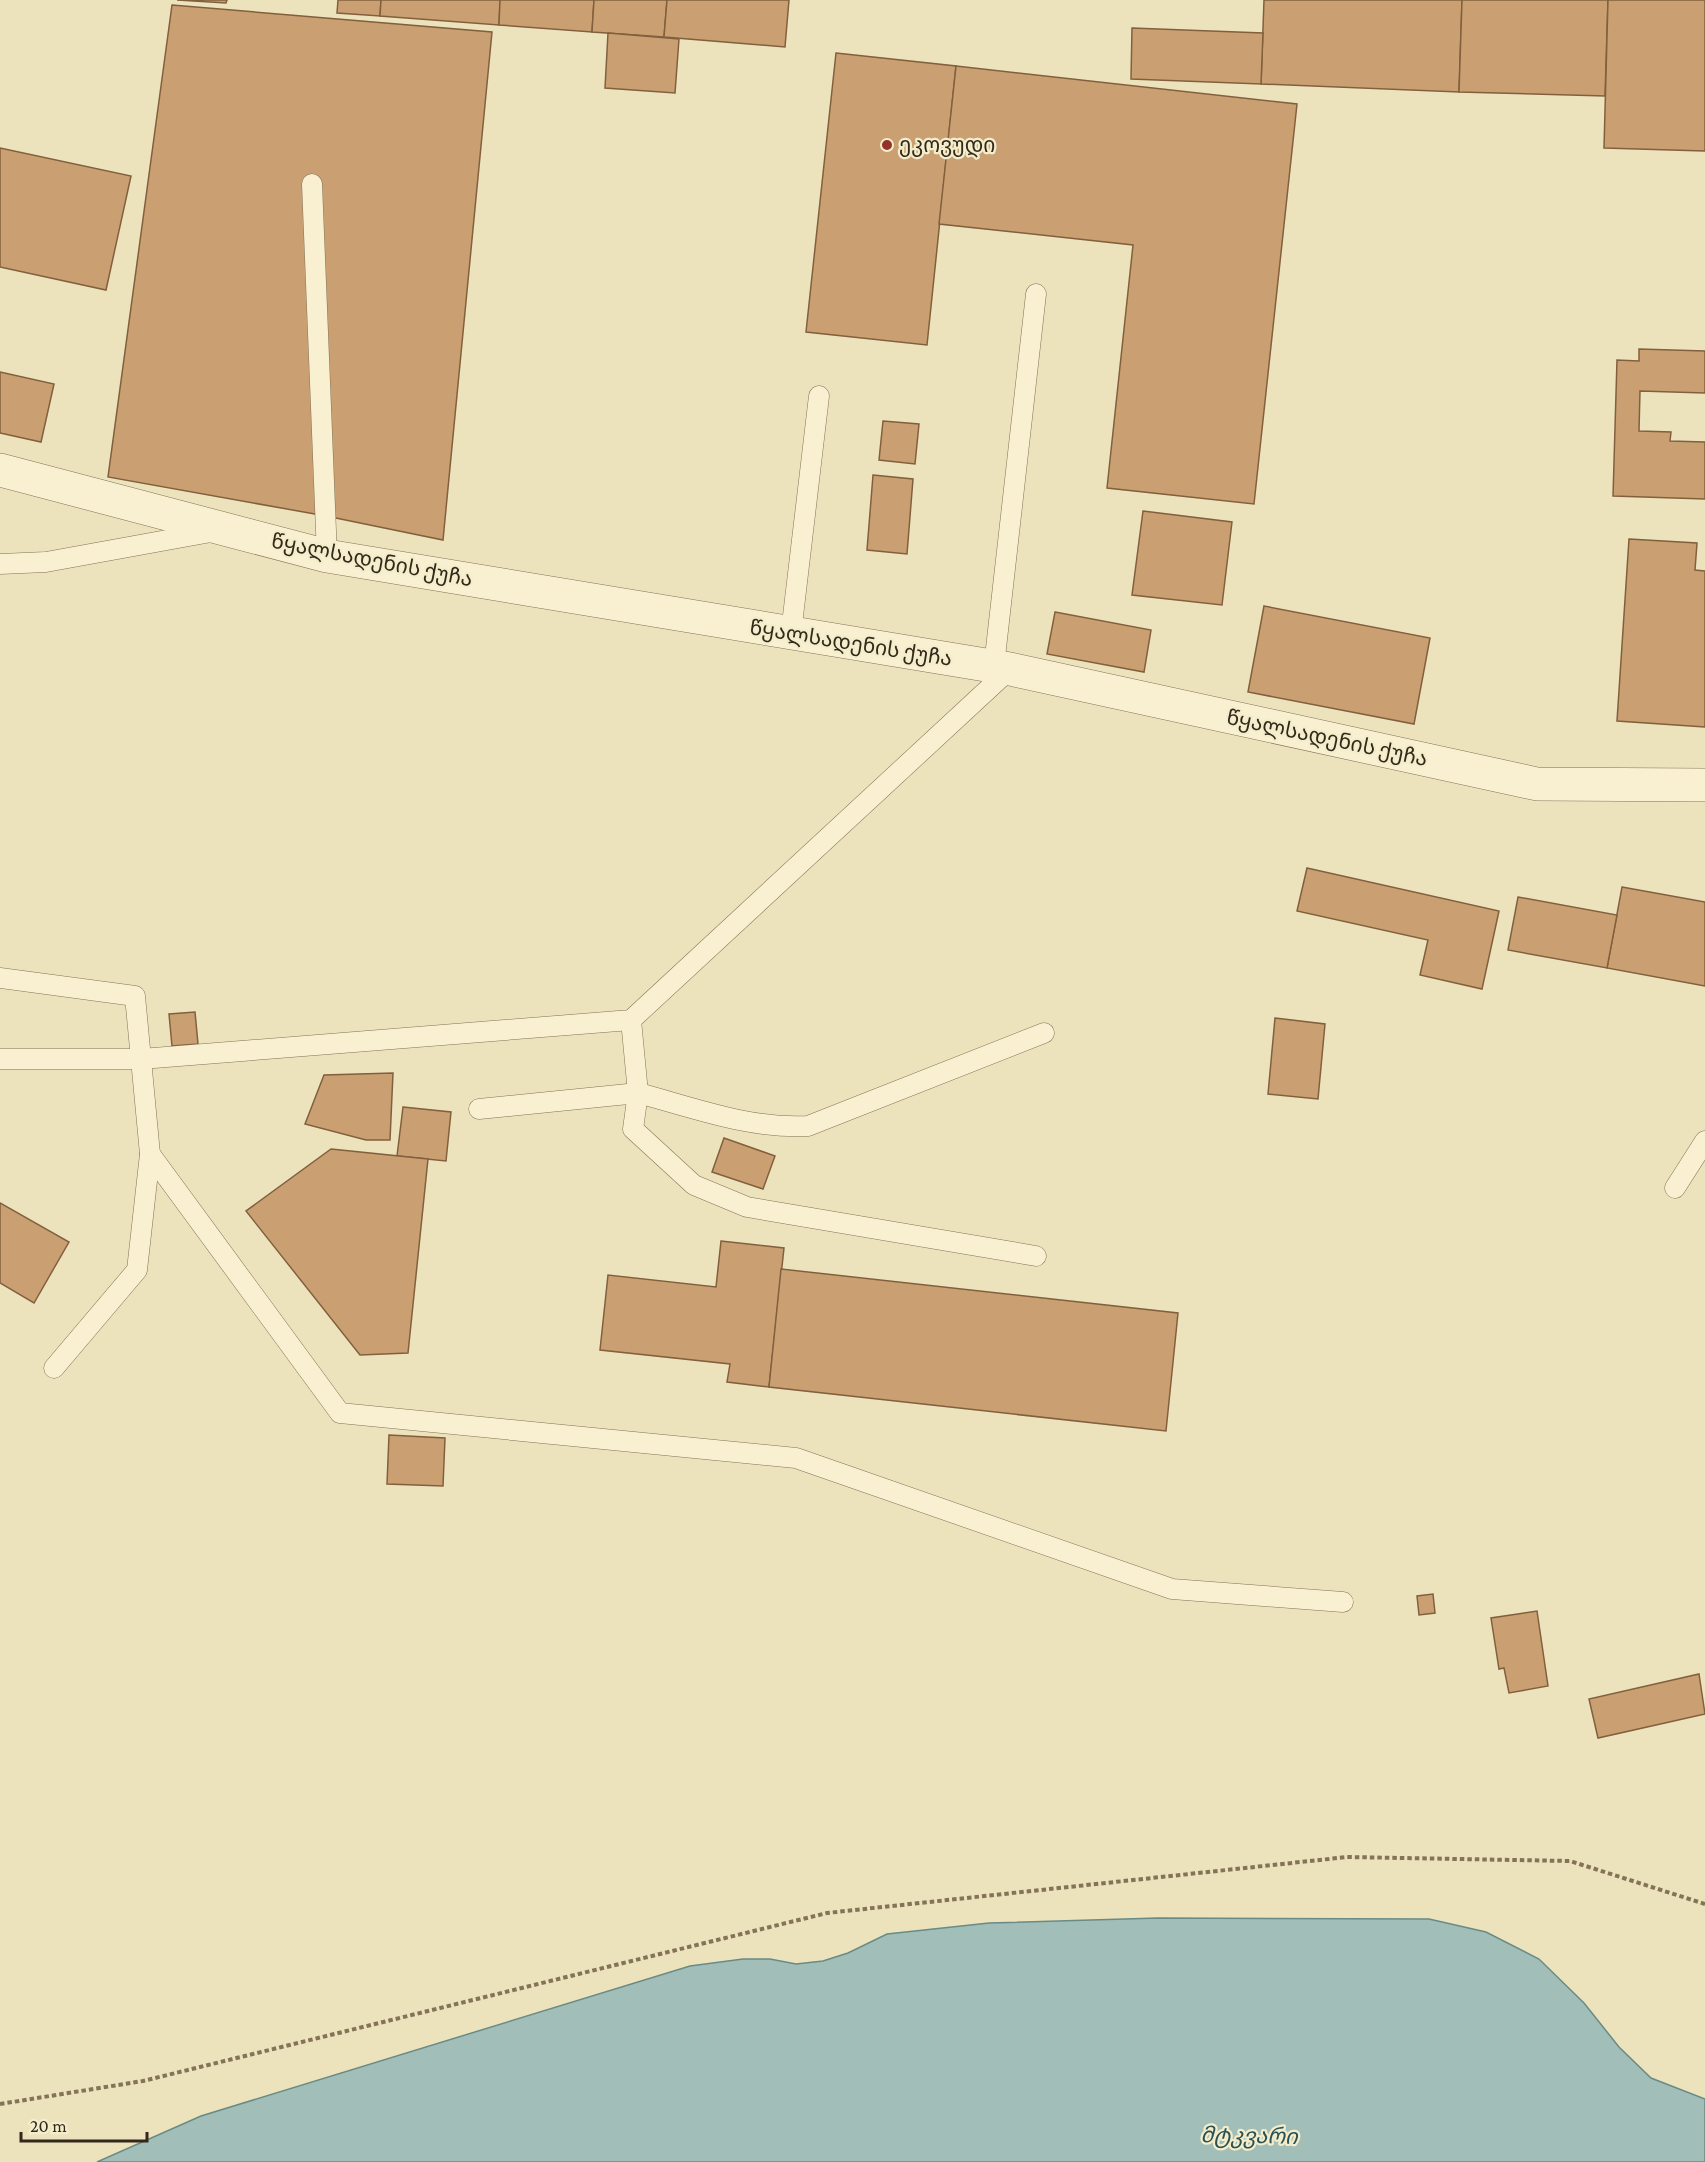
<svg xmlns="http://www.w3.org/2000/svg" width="1705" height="2162" font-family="'Crimson Pro','Noto Sans Georgian',serif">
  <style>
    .water { fill: #a1beb8; stroke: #698b86; stroke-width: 1.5 }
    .building { fill: #caa073; stroke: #82603d; stroke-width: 1.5 }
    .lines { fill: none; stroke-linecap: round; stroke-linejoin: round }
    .lane-casing { stroke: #847357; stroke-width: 21 }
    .street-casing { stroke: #847357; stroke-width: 34 }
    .path { stroke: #847357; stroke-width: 4; stroke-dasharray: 4.5 3; stroke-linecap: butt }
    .lane { stroke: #f8f0d0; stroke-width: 20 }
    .street { stroke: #f8f0d0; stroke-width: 33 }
    .poi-dot { fill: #923228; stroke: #f4edcc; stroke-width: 2 }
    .labels { text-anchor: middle; stroke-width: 4.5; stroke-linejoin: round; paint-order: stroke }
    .poi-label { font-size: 21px; fill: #33291b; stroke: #f4edcc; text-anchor: start }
    .street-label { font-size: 21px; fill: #33291b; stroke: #f4edcc }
    .water-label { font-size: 22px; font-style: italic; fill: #2b5253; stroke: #f4edcc }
  </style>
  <rect width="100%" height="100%" fill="#ece3bd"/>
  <path class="water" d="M1158 1918 1429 1919 1486 1932 1539 1959 1584 2003 1619 2047 1651 2078 1705 2099V2162H97L201 2116 690 1966 743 1959H770L796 1964 823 1961 848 1953 887 1934 989 1923Z"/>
  <g class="building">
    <path d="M177 0H227L226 3Z"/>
    <path d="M338 0H381L380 16 337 13Z"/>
    <path d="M381 0H500L499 25 380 16Z"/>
    <path d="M500 0H594L592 32 499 25Z"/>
    <path d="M594 0H667L664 37 592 32Z"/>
    <path d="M667 0H789L785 47 664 37Z"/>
    <path d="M1264 0H1462L1459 92 1261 84Z"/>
    <path d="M1462 0H1608L1605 96 1459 92Z"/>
    <path d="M1608 0H1705V151L1604 148Z"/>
    <path d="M172 5 492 32 443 540 326 516 108 477Z"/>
    <path d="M1132 28 1263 33 1261 84 1131 79Z"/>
    <path d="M608 33 679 39 675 93 605 88Z"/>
    <path d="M836 53 956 66 927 345 806 332Z"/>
    <path d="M956 66 1297 104 1254 504 1107 488 1133 245 939 224Z"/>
    <path d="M0 148 131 176 106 290 0 267Z"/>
    <path d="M1639 349 1705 351V393L1640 391 1639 431 1671 432 1670 441 1705 442V499L1613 496 1617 360 1639 361Z"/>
    <path d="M0 372 54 384 41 442 0 433Z"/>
    <path d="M883 421 919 424 915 464 879 460Z"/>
    <path d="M873 475 913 479 907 554 867 550Z"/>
    <path d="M1143 511 1232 522 1222 605 1132 595Z"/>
    <path d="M1629 539 1697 543 1695 570 1705 571V727L1617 721Z"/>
    <path d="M1264 606 1430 638 1414 724 1248 692Z"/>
    <path d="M1055 612 1151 630 1144 672 1047 654Z"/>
    <path d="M1307 868 1499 911 1482 989 1420 975 1428 940 1297 911Z"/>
    <path d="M1622 887 1705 902V986L1607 968Z"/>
    <path d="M1518 897 1617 915 1607 968 1508 950Z"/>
    <path d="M195 1012 198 1044 172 1046 169 1014Z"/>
    <path d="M1275 1018 1325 1024 1318 1099 1268 1094Z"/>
    <path d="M393 1073 390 1140H366L305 1124 324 1075Z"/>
    <path d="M403 1107 451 1112 446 1161 397 1156Z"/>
    <path d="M724 1138 775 1156 763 1189 712 1172Z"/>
    <path d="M331 1149 428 1159 408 1353 360 1355 246 1211Z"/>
    <path d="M0 1203 69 1242 34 1303 0 1283Z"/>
    <path d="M721 1241 784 1248 769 1387 727 1382 730 1364 600 1350 608 1275 716 1287Z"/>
    <path d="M781 1269 1178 1313 1166 1431 769 1387Z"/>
    <path d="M389 1435 445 1438 443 1486 387 1484Z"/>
    <path d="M1433 1594 1435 1613 1419 1615 1417 1596Z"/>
    <path d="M1537 1611 1548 1686 1509 1693 1504 1668 1499 1669 1491 1618Z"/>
    <path d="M1699 1674 1705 1714 1598 1738 1589 1699Z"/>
  </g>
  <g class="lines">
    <g class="lane-casing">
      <g id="lane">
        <path d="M312 184 327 556"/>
        <path d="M0 564 46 562 211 532"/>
        <path d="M791 633 819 396"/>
        <path d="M994 666 1036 294"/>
        <path d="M0 978 135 996 150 1154 137 1270 54 1368"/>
        <path d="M631 1020 638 1093C695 1108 749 1129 808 1126L1044 1033"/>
        <path d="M0 1059H141L631 1020 1010 669"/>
        <path d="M479 1109 638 1093 633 1129 694 1185 747 1207 1036 1256"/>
        <path d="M150 1154 340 1413 796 1458 1172 1589 1343 1602"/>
        <path d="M1675 1188 1705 1141"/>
      </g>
    </g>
    <g class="street-casing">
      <path id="street" d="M0 470 327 556 1010 669 1537 784 1705 785"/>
    </g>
    <path class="path" d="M0 2104 143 2081 827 1913 1347 1857 1570 1861 1705 1904"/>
    <use href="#lane" class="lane"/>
    <use href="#street" class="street"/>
  </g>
  <circle class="poi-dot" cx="887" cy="145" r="6"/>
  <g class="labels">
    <g class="poi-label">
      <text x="899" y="152">ეკოვუდი</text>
    </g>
    <g class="street-label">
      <text transform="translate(372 560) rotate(11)" y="7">წყალსადენის ქუჩა</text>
      <text transform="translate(851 643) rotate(9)" y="7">წყალსადენის ქუჩა</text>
      <text transform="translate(1327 738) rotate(12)" y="7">წყალსადენის ქუჩა</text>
    </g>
    <g class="water-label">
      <text transform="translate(1249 2135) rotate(1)" y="8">მტკვარი</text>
    </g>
  </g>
  <path d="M21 2132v9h126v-9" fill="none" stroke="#33291b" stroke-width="3"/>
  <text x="30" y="2132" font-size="18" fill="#33291b" stroke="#f4edcc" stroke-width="4.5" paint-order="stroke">20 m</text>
</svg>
